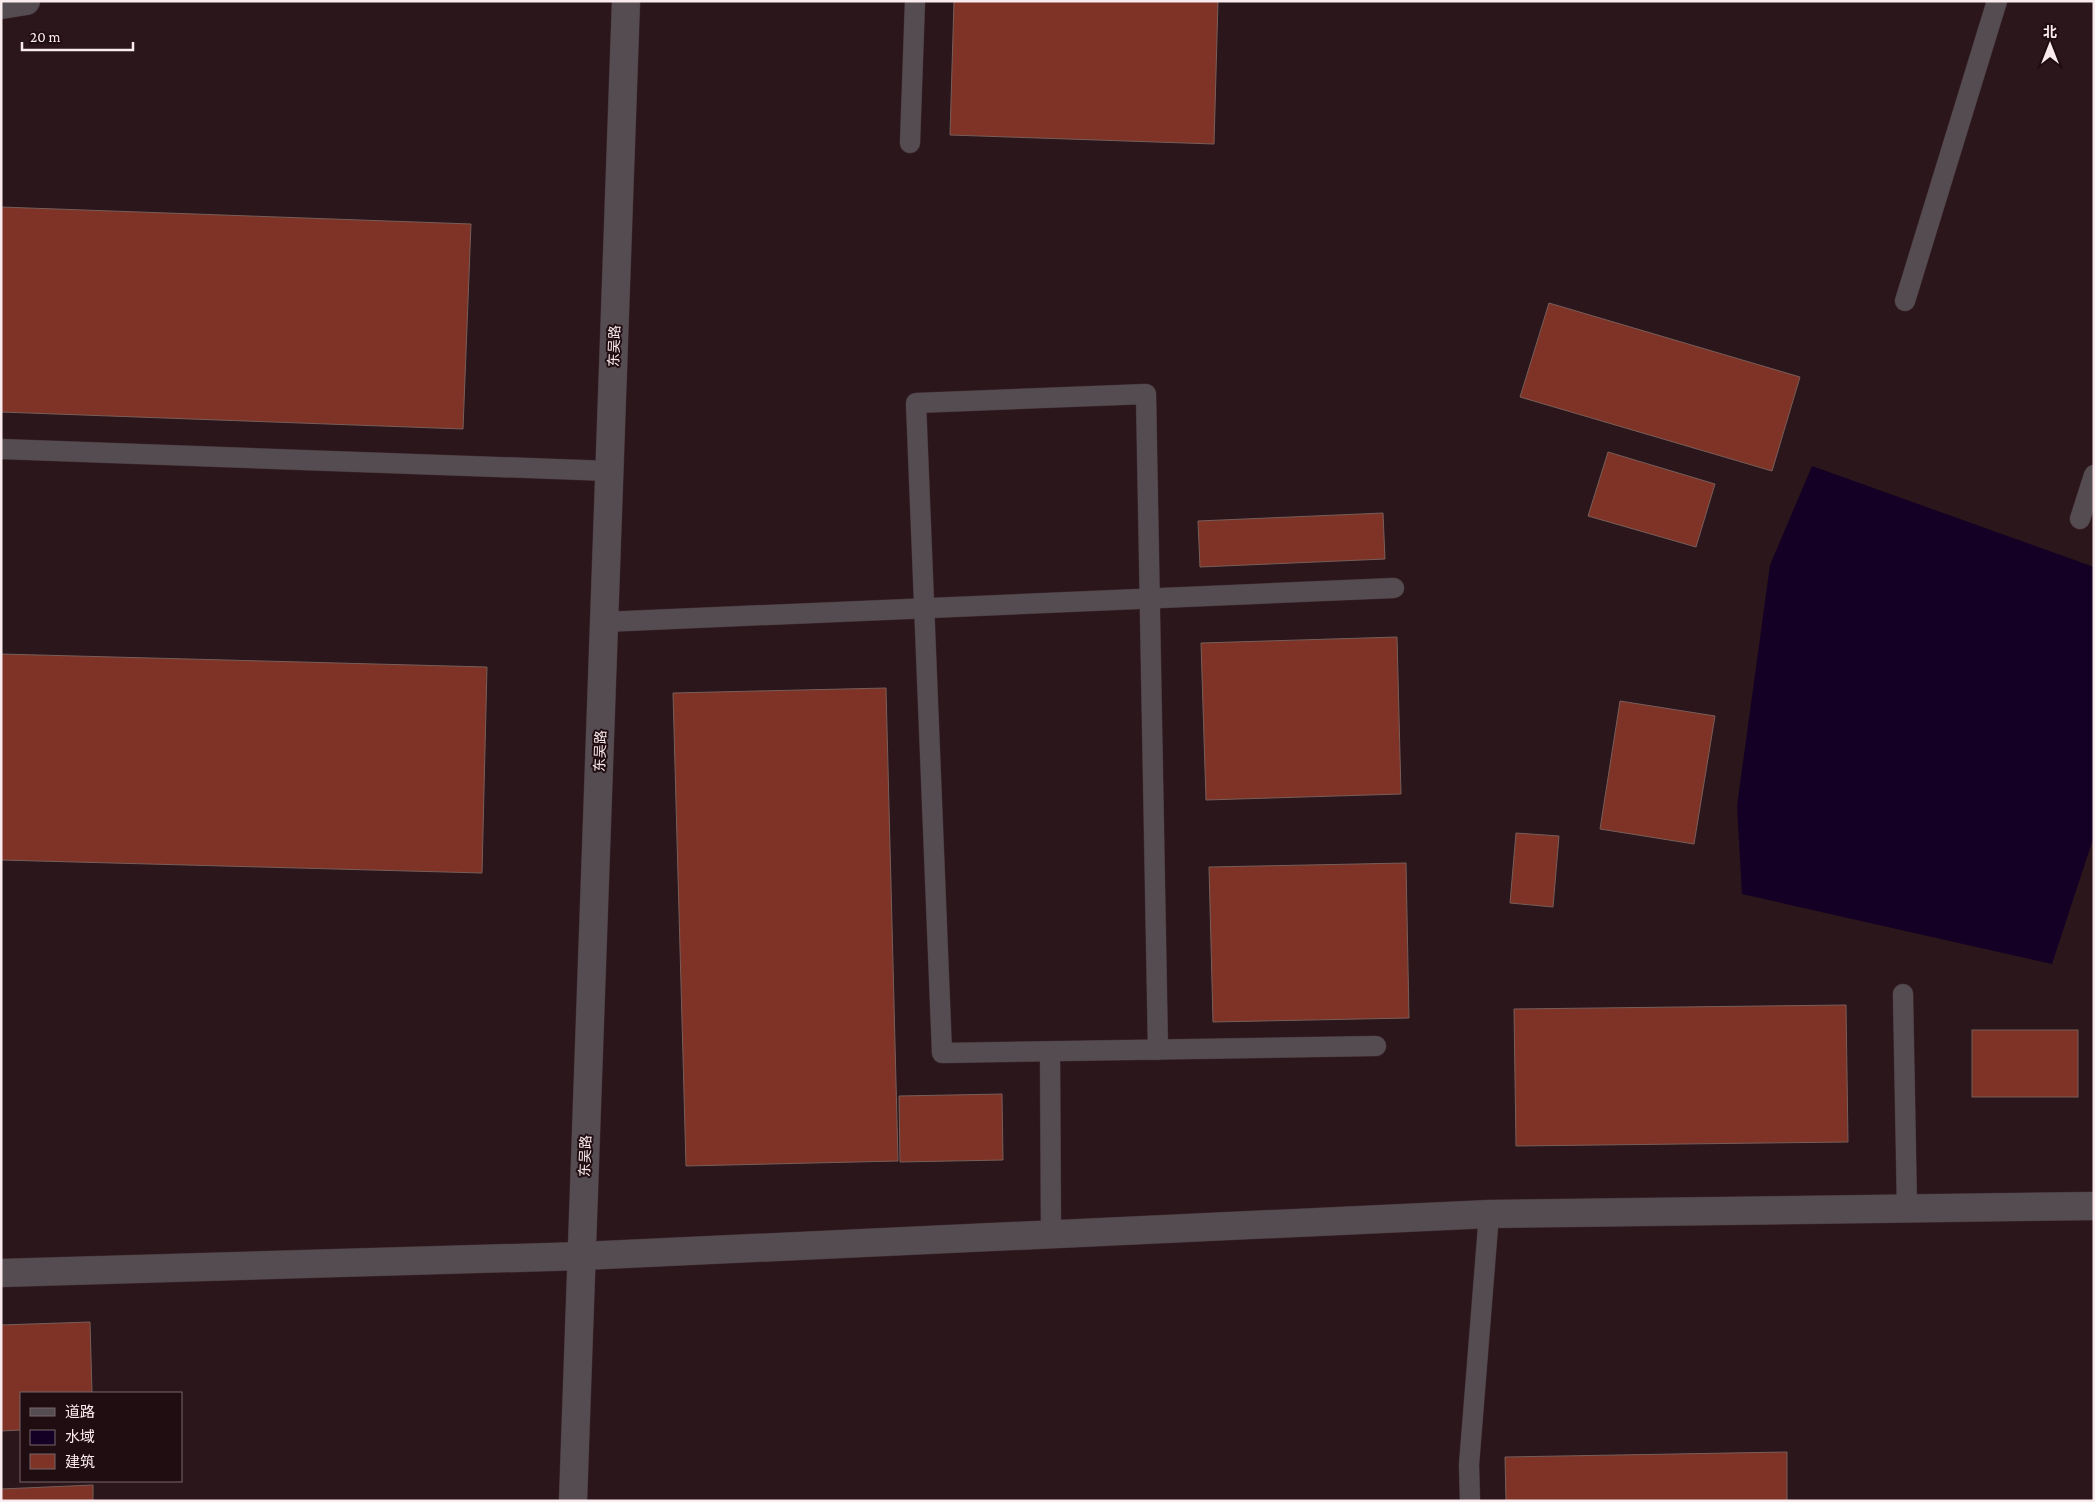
<svg xmlns="http://www.w3.org/2000/svg" width="2095" height="1502" font-family="'Crimson Pro','Noto Sans SC',serif">
  <style>
    .water { fill: #150025 }
    .building { fill: #7f3327; stroke: #775e59 }
    .lines { fill: none; stroke-linecap: round; stroke-linejoin: round }
    .service-casing { stroke: #433034; stroke-width: 21 }
    .minor-casing { stroke: #433034; stroke-width: 29 }
    .tertiary-casing { stroke: #433034; stroke-width: 29 }
    .service { stroke: #554c52; stroke-width: 20 }
    .minor { stroke: #554c52; stroke-width: 28 }
    .tertiary { stroke: #554c52; stroke-width: 28 }
    .labels { text-anchor: middle; stroke-width: 4; stroke-linejoin: round; paint-order: stroke }
    .street-label { font-size: 14px; fill: #faebee; stroke: #200d12 }
  </style>
  <rect width="100%" height="100%" fill="#2a161b"/>
  <path class="water" d="M1812 466 2094 567V836L2052 964 1742 894 1737 806 1770 565Z"/>
  <g class="building">
    <path d="M954 1H1218L1214 144 950 135Z"/>
    <path d="M1 207 471 224 463 429 1 412Z"/>
    <path d="M1549 303 1800 377 1772 471 1520 397Z"/>
    <path d="M1608 452 1715 484 1696 547 1588 516Z"/>
    <path d="M1383 513 1385 559 1200 567 1198 521Z"/>
    <path d="M1397 637 1401 794 1206 800 1201 643Z"/>
    <path d="M1 654 487 667 482 873 1 860Z"/>
    <path d="M886 688 898 1161 686 1166 673 693Z"/>
    <path d="M1620 701 1715 716 1694 844 1600 829Z"/>
    <path d="M1516 833 1559 836 1553 907 1510 903Z"/>
    <path d="M1406 863 1409 1018 1213 1022 1209 867Z"/>
    <path d="M1846 1005 1848 1142 1516 1146 1514 1009Z"/>
    <rect x="1972" y="1030" width="106" height="67"/>
    <path d="M1002 1094 1003 1160 900 1162 899 1096Z"/>
    <path d="M90 1322 92 1393H21V1430L1 1431V1325Z"/>
    <path d="M1787 1452V1501H1506L1505 1457Z"/>
    <path d="M93 1485V1501H1V1489Z"/>
  </g>
  <g class="lines">
    <g class="service-casing">
      <g id="service">
        <path d="M910 143 915 1"/>
        <path d="M1905 301 1997 1"/>
        <path d="M1 449 609 471"/>
        <path d="M2080 519 2094 475"/>
        <path d="M604 622 1394 588"/>
        <path d="M1903 994 1907 1208"/>
        <path d="M1158 1050 1146 394 916 403 942 1053 1376 1046"/>
        <path d="M1050 1052 1051 1234"/>
        <path d="M1470 1501 1469 1465 1489 1214"/>
      </g>
    </g>
    <g class="minor-casing">
      <path id="minor" d="M1 5 26 1"/>
    </g>
    <g class="tertiary-casing">
      <g id="tertiary">
        <path d="M1 1273 582 1256 1489 1214 2094 1206"/>
        <path d="M573 1501 626 1"/>
      </g>
    </g>
    <use href="#service" class="service"/>
    <use href="#minor" class="minor"/>
    <use href="#tertiary" class="tertiary"/>
  </g>
  <g class="labels">
    <g class="street-label">
      <text transform="translate(614 346) rotate(-88)" y="5">东吴路</text>
      <text transform="translate(600 751) rotate(-88)" y="5">东吴路</text>
      <text transform="translate(585 1156) rotate(-88)" y="5">东吴路</text>
    </g>
  </g>
  <rect width="2095" height="1502" fill="none" stroke="#faebee" stroke-width="5"/>
  <rect x="20" y="1392" width="162" height="90" fill="#200d12" stroke="#77666a"/>
  <rect x="30" y="1408" width="25" height="8" fill="#554c52" stroke="#77666a"/>
  <text x="65" y="1417" font-size="15" fill="#faebee">道路</text>
  <rect x="30" y="1430" width="25" height="15" fill="#150025" stroke="#77666a"/>
  <text x="65" y="1442" font-size="15" fill="#faebee">水域</text>
  <rect x="30" y="1454" width="25" height="15" fill="#7f3327" stroke="#77666a"/>
  <text x="65" y="1467" font-size="15" fill="#faebee">建筑</text>
  <g transform="translate(2050 45)" stroke="#200d12" stroke-width="4" paint-order="stroke">
  <path d="M0-4L9 19L0 12L-9 19Z" fill="#faebee"/>
  <text y="-8" font-size="14" font-weight="bold" text-anchor="middle" fill="#faebee">北</text>
  </g>
  <path d="M22 42v8h111v-8" fill="none" stroke="#faebee" stroke-width="2.5"/>
  <text x="30" y="42" font-size="15" fill="#faebee" stroke="#200d12" stroke-width="4" paint-order="stroke">20 m</text>
</svg>
